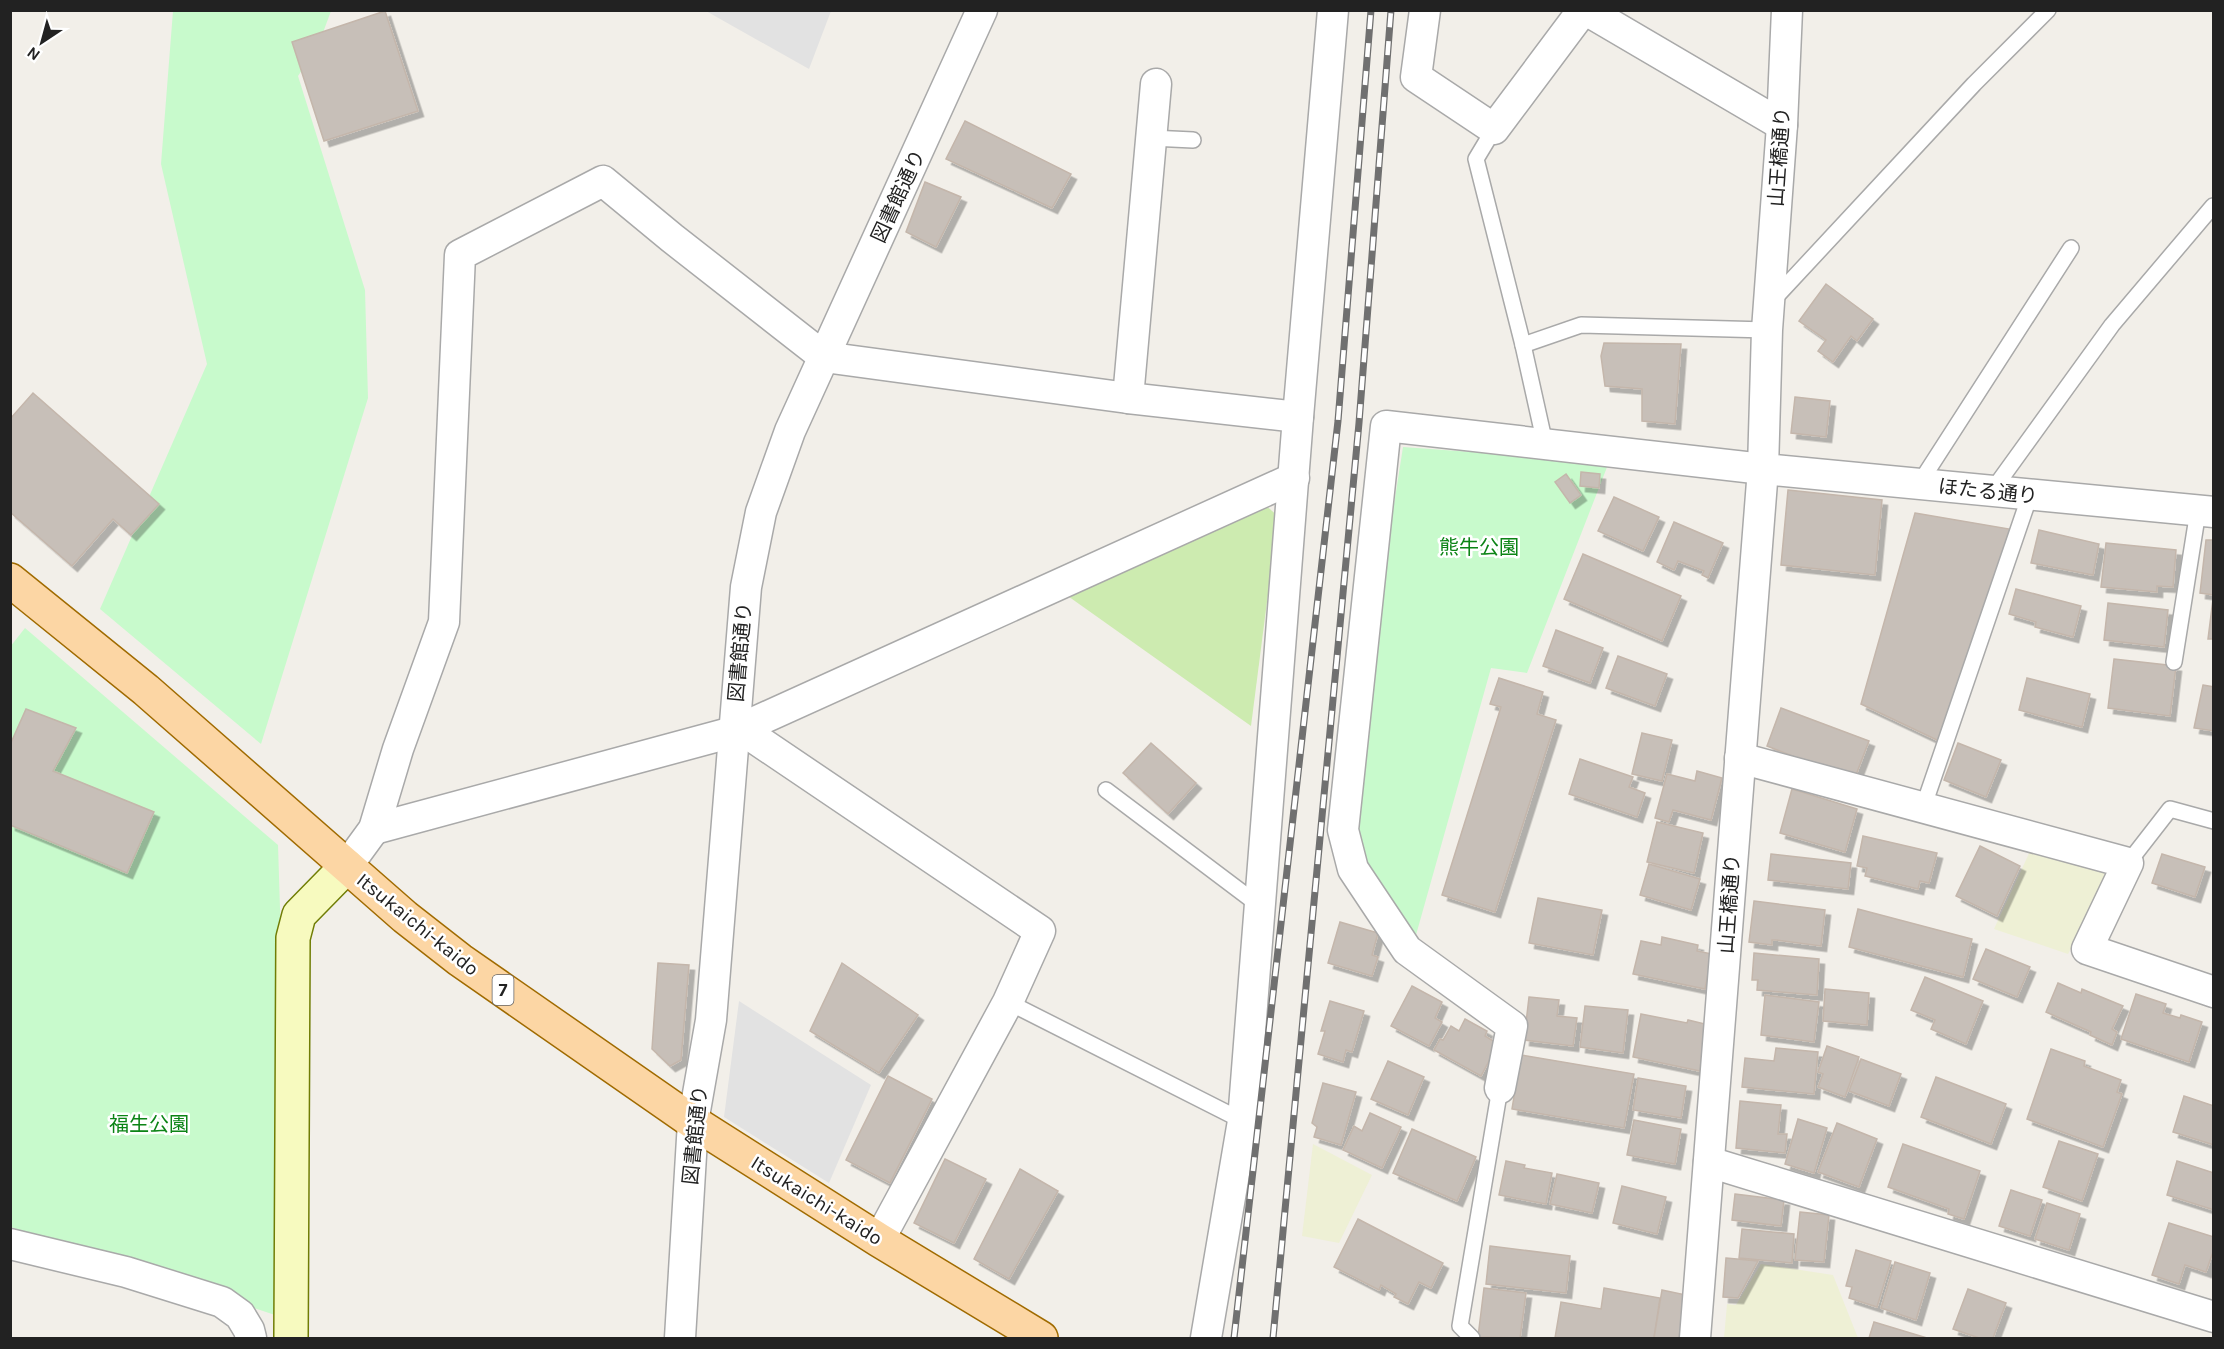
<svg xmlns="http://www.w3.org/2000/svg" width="2224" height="1349" font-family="Karla,'Noto Sans JP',sans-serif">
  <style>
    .farmland { fill: #eef0d5 }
    .grass { fill: #cdebb0 }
    .park { fill: #c8facc }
    .parking { fill: #e2e2e2 }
    .building { fill: #c7bfb8; stroke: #c4b6ab; stroke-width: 1.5; filter: url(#shadow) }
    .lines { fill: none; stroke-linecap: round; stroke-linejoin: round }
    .lane-casing { stroke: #a9a9a9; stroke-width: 18 }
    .street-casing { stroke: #a9a9a9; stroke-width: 33 }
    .secondary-casing { stroke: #707d05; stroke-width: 36 }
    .primary-casing { stroke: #a06b00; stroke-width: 36 }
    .lane { stroke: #fff; stroke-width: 15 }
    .street { stroke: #fff; stroke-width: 30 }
    .secondary { stroke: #f7fabf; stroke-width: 33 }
    .primary { stroke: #fcd6a4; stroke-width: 33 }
    .rail-casing { stroke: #707070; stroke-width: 7 }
    .rail { stroke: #fff; stroke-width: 4.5; stroke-dasharray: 14; stroke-linecap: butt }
    .labels { text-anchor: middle; stroke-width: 5; stroke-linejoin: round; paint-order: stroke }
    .shield { fill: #fff; stroke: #646464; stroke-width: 1.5 }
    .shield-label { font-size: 18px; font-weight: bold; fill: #222 }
    .street-label { font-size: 20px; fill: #222; stroke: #fff }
    .park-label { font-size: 20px; fill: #0c8416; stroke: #fff }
  </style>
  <defs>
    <filter id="shadow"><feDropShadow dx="5.5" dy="5.5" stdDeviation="0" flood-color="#0004"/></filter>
  </defs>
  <rect width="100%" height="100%" fill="#f2efe9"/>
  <g class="farmland">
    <path d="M2032 847 2101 866 2108 880 2068 954 1994 929Z"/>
    <path d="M1313 1144 1372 1175 1339 1243 1302 1236Z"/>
    <path d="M1761 1264 1833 1275 1858 1338H1724L1727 1304 1736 1305Z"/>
  </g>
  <path class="grass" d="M1264 504 1278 516 1251 726 1065 594Z"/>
  <g class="park">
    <path d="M173 11H331L318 46 298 76 365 290 368 398 261 744 100 609 207 364 161 164Z"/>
    <path d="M1403 447 1609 462 1527 673 1491 668 1416 935 1352 881 1343 830Z"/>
    <path d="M25 628 278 845 293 1321 11 1227 10 647Z"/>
  </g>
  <g class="parking">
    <path d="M706 11H831L809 69Z"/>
    <path d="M739 1001 871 1085 829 1183 724 1117Z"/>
  </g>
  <g class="building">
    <path d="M385 11 418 111 324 141 292 42Z"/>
    <path d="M965 121 1071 174 1052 208 946 159Z"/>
    <path d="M925 182 961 197 936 247 906 232Z"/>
    <path d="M1826 284 1873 319 1857 341 1851 336 1833 362 1818 351 1826 340 1799 321Z"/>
    <path d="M1604 343 1681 344 1675 424 1642 421V389L1605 386 1601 356Z"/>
    <path d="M33 393 159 504 131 535 113 519 72 566 10 512V419Z"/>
    <path d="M1795 397 1830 401 1826 437 1791 433Z"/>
    <path d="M1581 472 1600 474 1599 488 1580 486Z"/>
    <path d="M1566 474 1581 495 1570 503 1555 482Z"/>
    <path d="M1788 490 1882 500 1875 575 1781 565Z"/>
    <path d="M1614 497 1659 517 1643 551 1598 531Z"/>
    <path d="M1915 513 2015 530 1939 741 1861 704Z"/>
    <path d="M1674 522 1723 543 1708 578 1702 575 1704 571 1678 561 1674 570 1657 562Z"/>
    <path d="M2039 530 2099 544 2093 575 2031 563Z"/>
    <path d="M2206 540H2214V595L2200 593Z"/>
    <path d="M2106 543 2176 550 2173 587 2157 586V592L2101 587Z"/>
    <path d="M1583 554 1681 596 1662 641 1564 599Z"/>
    <path d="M2016 589 2081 606 2073 637 2035 627 2036 622 2009 614Z"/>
    <path d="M2213 599H2214V639H2208Z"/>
    <path d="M2108 603 2168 610 2164 647 2104 640Z"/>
    <path d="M1556 630 1603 648 1590 683 1543 666Z"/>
    <path d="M1618 656 1667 674 1655 706 1606 688Z"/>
    <path d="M2114 659 2176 666 2170 716 2108 708Z"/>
    <path d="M1499 678 1543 692 1537 714 1556 720 1495 912 1442 895 1501 707 1490 704Z"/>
    <path d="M2027 678 2090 694 2082 727 2019 710Z"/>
    <path d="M2203 685 2214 687V731L2194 728Z"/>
    <path d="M1781 708 1869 741 1854 780 1767 746Z"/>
    <path d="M26 709 76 728 53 771 154 812 127 873 10 825V745Z"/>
    <path d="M1642 733 1672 740 1662 781 1632 774Z"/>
    <path d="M1151 743 1196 783 1168 814 1123 773Z"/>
    <path d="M1958 743 2001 760 1986 797 1944 780Z"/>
    <path d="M1580 759 1633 777 1629 787 1645 793 1637 817 1569 794Z"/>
    <path d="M1697 771 1722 778 1711 820 1673 810 1669 822 1655 818 1667 774 1695 781Z"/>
    <path d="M1792 789 1857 809 1845 852 1780 833Z"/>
    <path d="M1657 822 1703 833 1694 873 1647 862Z"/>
    <path d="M1863 836 1937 853 1929 883 1920 881 1918 889 1865 876 1867 868 1857 866Z"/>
    <path d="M1980 846 2020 866 1997 916 1956 896Z"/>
    <path d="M1771 854 1851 863 1848 889 1768 880Z"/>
    <path d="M2162 854 2205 867 2195 897 2152 883Z"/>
    <path d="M1649 864 1700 879 1691 910 1640 895Z"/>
    <path d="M1538 898 1602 910 1593 955 1529 943Z"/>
    <path d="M1754 901 1825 910 1821 946 1776 940H1772V945L1749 942Z"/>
    <path d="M1858 909 1972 939 1963 977 1849 947Z"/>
    <path d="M1340 922 1378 933 1372 955 1378 957 1372 976 1328 963Z"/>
    <path d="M1662 937 1698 945 1697 951 1712 954 1705 989 1633 974 1641 941 1661 945Z"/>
    <path d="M1986 949 2030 967 2017 997 1973 979Z"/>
    <path d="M1754 953 1819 959 1817 995 1757 990 1758 980H1752Z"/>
    <path d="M658 963 689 965 681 1060 670 1066 652 1049Z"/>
    <path d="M842 963 918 1015 879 1073 810 1031Z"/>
    <path d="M1925 977 1983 1001 1966 1044 1931 1029 1935 1020 1911 1010Z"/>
    <path d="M2058 983 2081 993 2082 989 2123 1006 2112 1029 2117 1032 2112 1045 2090 1035 2091 1032 2046 1012Z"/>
    <path d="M1412 986 1442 1002 1435 1018 1442 1022 1429 1046 1391 1026Z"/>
    <path d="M1825 989 1869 993 1867 1025 1823 1021Z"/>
    <path d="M2136 994 2166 1004 2163 1013 2180 1018 2181 1015 2202 1022 2189 1062 2121 1039Z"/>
    <path d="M1765 995 1819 1002 1814 1042 1761 1035Z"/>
    <path d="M1529 997 1559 1000 1557 1016 1577 1018 1573 1046 1524 1040Z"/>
    <path d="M1330 1001 1364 1011 1352 1052 1346 1050 1343 1062 1318 1054 1325 1031H1321Z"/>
    <path d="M1585 1006 1628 1010 1623 1053 1580 1047Z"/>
    <path d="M1641 1014 1687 1023 1688 1020 1705 1024 1700 1071 1633 1057Z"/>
    <path d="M1465 1019 1487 1031 1485 1036 1498 1044 1481 1076 1434 1050 1440 1039 1443 1040 1451 1026 1459 1031Z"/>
    <path d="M1827 1046 1859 1057 1845 1097 1818 1087 1823 1074 1818 1072Z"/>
    <path d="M1776 1048 1818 1052 1814 1094 1742 1087 1745 1058 1774 1061Z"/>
    <path d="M2051 1049 2085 1061 2084 1066 2121 1080 2117 1092 2122 1094 2103 1147 2027 1119Z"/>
    <path d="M1521 1055 1634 1074 1624 1128 1512 1109Z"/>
    <path d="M1861 1059 1901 1074 1889 1106 1849 1091Z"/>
    <path d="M1388 1061 1424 1077 1408 1115 1371 1099Z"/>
    <path d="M888 1076 932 1099 890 1183 846 1160Z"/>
    <path d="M1936 1077 2006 1104 1991 1144 1921 1117Z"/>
    <path d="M1638 1078 1686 1086 1681 1118 1633 1110Z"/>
    <path d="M1323 1083 1356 1092 1341 1145 1314 1137 1317 1127 1312 1123Z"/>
    <path d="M2184 1096 2214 1106V1145L2173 1132Z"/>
    <path d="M1740 1101 1781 1105 1778 1134H1787L1785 1153 1736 1148Z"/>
    <path d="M1370 1113 1401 1127 1382 1168 1343 1150 1354 1126 1362 1131Z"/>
    <path d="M1798 1119 1827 1128 1814 1173 1785 1164Z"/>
    <path d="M1634 1120 1681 1129 1675 1164 1627 1155Z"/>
    <path d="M1837 1123 1877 1139 1859 1187 1818 1172Z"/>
    <path d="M1412 1129 1476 1157 1457 1201 1393 1173Z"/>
    <path d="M2059 1141 2098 1154 2082 1201 2043 1187Z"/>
    <path d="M1903 1144 1980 1171 1964 1219 1948 1214 1949 1209 1888 1187Z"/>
    <path d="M945 1159 986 1179 954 1243 914 1223Z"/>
    <path d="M1506 1161 1525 1165 1524 1168 1552 1173 1546 1204 1499 1195Z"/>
    <path d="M2177 1161 2214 1173V1210L2167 1195Z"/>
    <path d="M1020 1169 1058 1191 1009 1279 974 1259Z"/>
    <path d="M1557 1174 1599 1183 1592 1213 1550 1204Z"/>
    <path d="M1622 1186 1666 1197 1657 1234 1613 1223Z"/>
    <path d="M2011 1190 2042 1200 2030 1236 1999 1226Z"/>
    <path d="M1735 1194 1784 1200 1781 1226 1732 1220Z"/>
    <path d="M2047 1203 2080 1214 2069 1250 2035 1239Z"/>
    <path d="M1800 1212 1829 1215 1824 1262 1795 1260Z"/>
    <path d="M1358 1219 1443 1263 1431 1288 1419 1282 1408 1304 1394 1297 1396 1294 1381 1285 1379 1290 1334 1267Z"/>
    <path d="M2169 1223 2214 1237V1249L2206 1272 2185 1265 2179 1284 2152 1275Z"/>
    <path d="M1742 1229 1794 1234 1792 1263 1739 1258Z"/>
    <path d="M1490 1246 1570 1256 1566 1293 1486 1284Z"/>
    <path d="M1856 1250 1891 1261 1877 1307 1849 1298 1852 1287 1846 1286Z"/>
    <path d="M1726 1258 1758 1261 1738 1298 1723 1297Z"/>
    <path d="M1895 1262 1930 1273 1916 1320 1881 1308Z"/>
    <path d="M1484 1288 1526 1293 1520 1338 1478 1337Z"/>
    <path d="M1604 1288 1660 1298 1654 1338H1555L1561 1302 1601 1309Z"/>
    <path d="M1968 1289 2006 1303 1993 1338H1979L1953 1329Z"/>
    <path d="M1662 1290 1686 1295 1679 1338H1654Z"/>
    <path d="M1874 1322 1927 1338H1869Z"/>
  </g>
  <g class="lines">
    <g class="lane-casing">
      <g id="lane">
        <path d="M1494 129 1476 159 1523 345 1545 444"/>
        <path d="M1151 138 1193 140"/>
        <path d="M1773 300 1974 84 2048 10"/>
        <path d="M1523 345 1581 325 1767 330"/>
        <path d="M1919 484 2071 248"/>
        <path d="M1992 491 2112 325 2213 206"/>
        <path d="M2174 662 2198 511"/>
        <path d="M1106 790 1260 906"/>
        <path d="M1923 808 2030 495"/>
        <path d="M2128 863 2170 809 2214 821"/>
        <path d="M1008 1002 1243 1121"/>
        <path d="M1472 1338 1460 1326 1500 1088"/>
      </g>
    </g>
    <g class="street-casing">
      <g id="street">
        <path d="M1425 10 1416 77 1494 129 1583 10"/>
        <path d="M1586 10 1782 125"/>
        <path d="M1128 398 1156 84"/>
        <path d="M741 729 1040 931 1008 1002 879 1240"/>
        <path d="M1740 758 2128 863 2087 949 2214 992"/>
        <path d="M374 829 733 732 1294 478"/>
        <path d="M347 866 374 829 398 749 444 622 460 255 603 181 672 238 824 357 1128 398 1298 417"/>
        <path d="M1500 1088 1512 1026 1407 950 1353 869 1343 830 1386 426 1763 469 2214 512"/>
        <path d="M1709 1162 2214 1317"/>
        <path d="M10 1244 126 1272 222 1302 240 1315 249 1330 251 1338"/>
        <path d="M680 1338 693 1122 711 1020 746 587 761 512 790 431 982 10"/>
        <path d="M1206 1338 1243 1121 1298 417 1333 10"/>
        <path d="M1695 1338 1763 469 1767 330 1782 125 1787 10"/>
      </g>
    </g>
    <g class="secondary-casing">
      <path id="secondary" d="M291 1338 293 938 299 915 347 866"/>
    </g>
    <g class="primary-casing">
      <path id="primary" d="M10 580 146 690 405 917 460 960 693 1122 879 1240 1041 1338"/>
    </g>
    <use href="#lane" class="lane"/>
    <use href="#street" class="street"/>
    <use href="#secondary" class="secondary"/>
    <use href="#primary" class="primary"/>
    <g class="rail-casing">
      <g id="rail">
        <path d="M1234 1338 1338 421 1371 10"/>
        <path d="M1273 1338 1359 423 1391 10"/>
      </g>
    </g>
    <use href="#rail" class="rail"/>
  </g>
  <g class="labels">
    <rect class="shield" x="492.5" y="975" width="21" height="30" rx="4.5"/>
    <g class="shield-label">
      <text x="503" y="996">7</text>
    </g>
    <g class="street-label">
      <text transform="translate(1779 157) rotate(-86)" y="7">山王橋通り</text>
      <text transform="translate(898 196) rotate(-65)" y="7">図書館通り</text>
      <text transform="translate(1988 491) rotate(6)" y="7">ほたる通り</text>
      <text transform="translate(740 652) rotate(-85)" y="7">図書館通り</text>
      <text transform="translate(1729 904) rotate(-86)" y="7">山王橋通り</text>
      <text transform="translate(418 924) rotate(39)" y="7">Itsukaichi-kaido</text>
      <text transform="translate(695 1135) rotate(-84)" y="7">図書館通り</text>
      <text transform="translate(817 1200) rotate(32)" y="7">Itsukaichi-kaido</text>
    </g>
    <g class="park-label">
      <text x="1479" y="554">熊牛公園</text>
      <text x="149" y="1131">福生公園</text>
    </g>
  </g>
  <rect width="2224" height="1349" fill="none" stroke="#222222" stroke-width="24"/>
  <g transform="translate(42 42) rotate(216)" stroke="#ffffff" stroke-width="4.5" paint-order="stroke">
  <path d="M0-4.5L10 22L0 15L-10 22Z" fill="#222222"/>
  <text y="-9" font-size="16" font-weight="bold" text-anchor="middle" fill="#222222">N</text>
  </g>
</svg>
